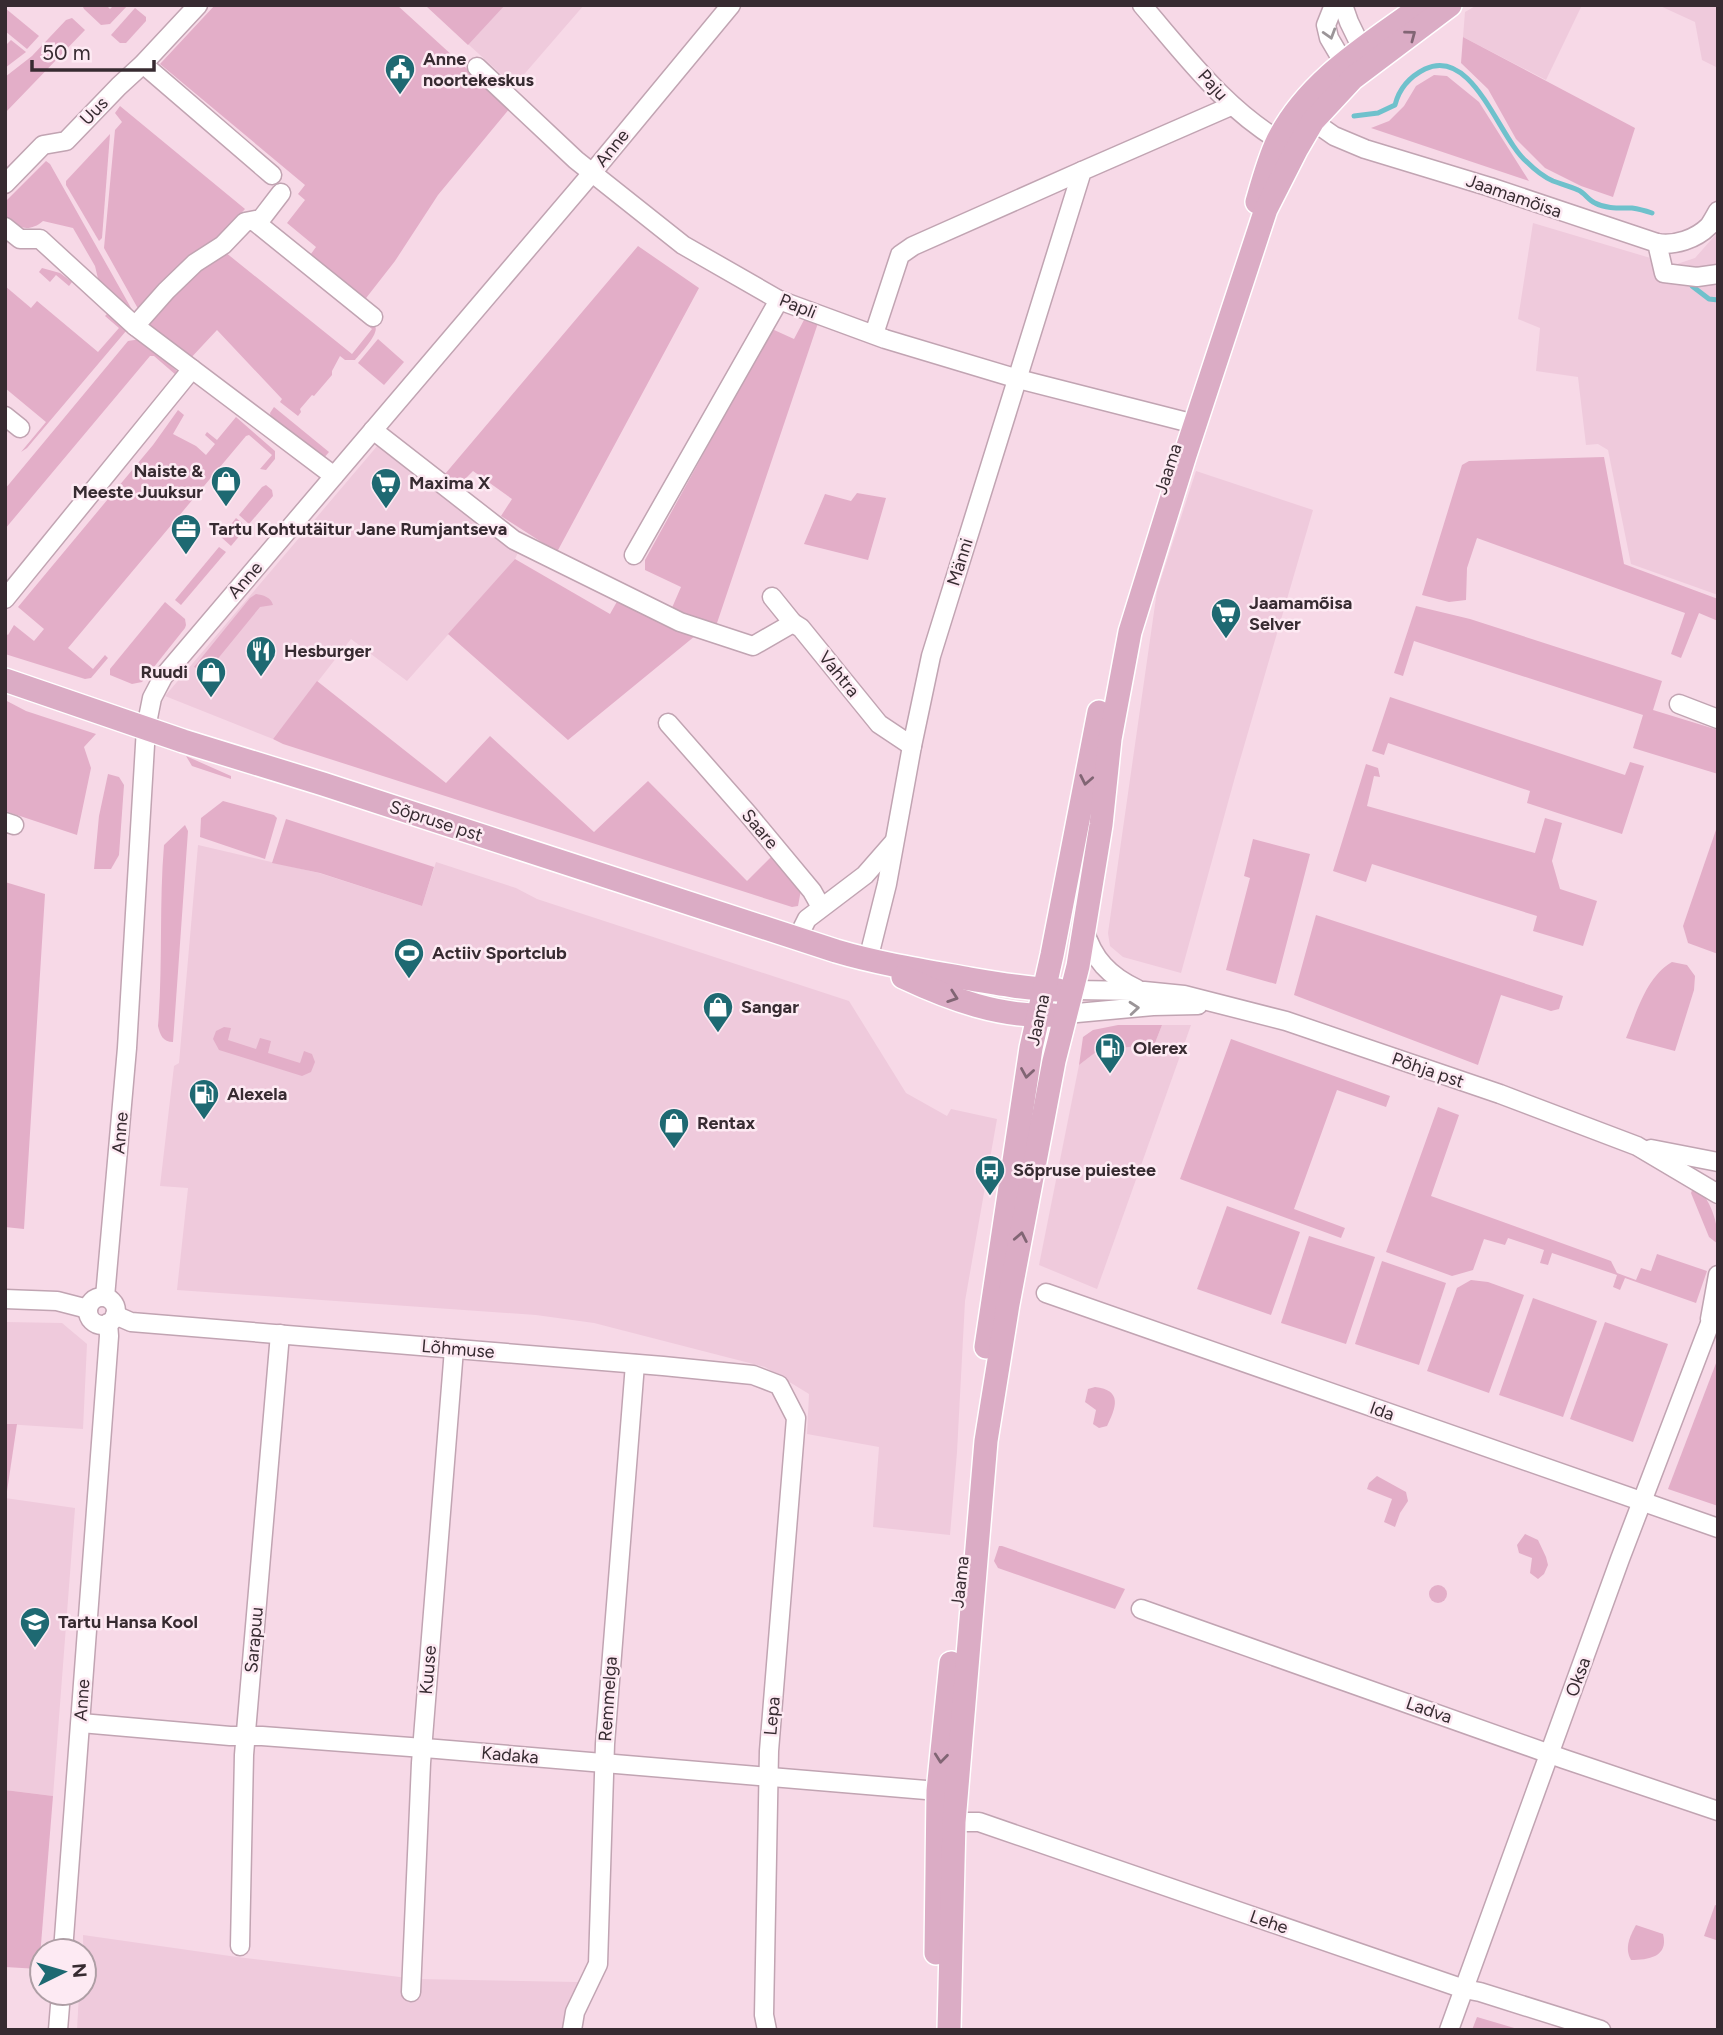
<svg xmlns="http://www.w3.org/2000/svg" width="1723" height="2035" font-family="Figtree,sans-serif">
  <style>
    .built { fill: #efcadc }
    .green { fill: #e3aec8 }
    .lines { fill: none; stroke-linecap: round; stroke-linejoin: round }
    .stream { stroke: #6fc1cc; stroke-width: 5 }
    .minor-casing { stroke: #c1a4b2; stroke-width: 21 }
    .major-casing { stroke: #fff; stroke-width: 26 }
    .minor { stroke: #fff; stroke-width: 18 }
    .major { stroke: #dbacc5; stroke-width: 23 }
    .oneway { stroke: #9b9598 }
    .oneway2 { stroke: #816574 }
    .labels { text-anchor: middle; stroke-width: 5; stroke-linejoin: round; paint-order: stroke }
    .poi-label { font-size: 18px; font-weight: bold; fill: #372b31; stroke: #fdeaf3; text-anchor: start }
    .street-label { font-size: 18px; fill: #372b31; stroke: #fdeaf3 }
  </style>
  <rect width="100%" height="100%" fill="#f7d9e7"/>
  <g class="built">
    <path d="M425 5H584L514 86Z"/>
    <path d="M1477 5H1582L1546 80 1463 37 1465 12Z"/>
    <path d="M1658 5H1718V68L1702 60 1695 22Z"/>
    <path d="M1533 223 1674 265 1695 258 1718 232V595L1631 564 1608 450 1598 444 1586 445 1578 377 1536 371 1540 328 1518 319Z"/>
    <path d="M378 445 519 550 515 559 407 681 351 639 273 739 165 696Z"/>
    <path d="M1196 471 1313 510 1235 777 1181 973 1123 957 1110 946 1108 933 1157 591Z"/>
    <path d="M198 845 319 873 422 906 436 862 516 888 537 899 849 1001 906 1093 947 1116 951 1109 997 1119 965 1301 957 1452 950 1535 873 1527 879 1447 807 1434 809 1394 765 1367 594 1323 536 1315 177 1290 188 1188 160 1186 174 1066 179 1063Z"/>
    <path d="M1162 1025H1191L1097 1289 1039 1265 1079 1065 1096 1052 1155 1043Z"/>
    <path d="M5 1322 62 1323 87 1344 83 1429 5 1424Z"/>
    <path d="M5 1498 75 1508 53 1796 5 1790Z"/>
    <path d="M83 1935 237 1957 416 1979 577 1982 598 1984 581 2019 582 2030H77L79 1993H84Z"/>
  </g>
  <g class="green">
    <path d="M82 5H106L110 9 114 5H128L110 24 101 25 84 9Z"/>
    <path d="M215 5H397L510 108 438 195 395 261 363 302 308 258 316 247 287 223 305 200 298 194 305 185 160 64Z"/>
    <path d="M425 5H505L468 45Z"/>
    <path d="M5 8 39 36 27 49 5 31Z"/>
    <path d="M135 8 146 17V21L126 43H120L111 35Z"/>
    <path d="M72 18 85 30 5 113V77L32 56 66 20Z"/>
    <path d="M1463 37 1635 128 1613 197 1581 186 1545 168 1516 139 1488 89 1461 63Z"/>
    <path d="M11 40 26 52 5 68V46Z"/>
    <path d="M1434 75 1447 76 1479 102 1529 181 1371 128 1389 121 1404 106 1416 86Z"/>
    <path d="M120 106 245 209 219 237 141 314 104 248 115 130 122 122 115 113Z"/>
    <path d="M110 134 102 238 99 241 66 185V181Z"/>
    <path d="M46 161 50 164 135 315 100 287 95 266 73 228 43 221C29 233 18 228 5 218V202Z"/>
    <path d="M638 246 699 288 557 552 501 516 512 499 473 471 460 484 445 474Z"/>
    <path d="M225 252 352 354 372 329 358 318 359 317C363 319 372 322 375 326 380 333 360 354 355 360H345L340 356 332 371V375L314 396 312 395 300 409 301 412 298 416 280 402 282 399 217 330 188 361 148 328 152 311 171 291Z"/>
    <path d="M42 268 60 273 72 282 69 286 56 275 50 282 39 272Z"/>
    <path d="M5 286 31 308 37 301 98 352 119 328 105 316 107 314 124 327 126 326V331L27 448 21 452 46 422 5 388Z"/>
    <path d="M805 318 818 323 716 626 671 610 681 587 645 570V560L772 329 794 339Z"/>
    <path d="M141 339 180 374 176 375 154 356H150L5 529V489L128 341Z"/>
    <path d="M378 339 404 362 384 385 358 363Z"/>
    <path d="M274 407 329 452 323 459 271 418 270 413Z"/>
    <path d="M178 410 184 415 173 434 196 446 206 455 215 444 205 435 207 432 217 440 236 417 275 451V459L266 470 260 469 272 455 249 435 246 436 68 648 93 669 105 655 108 658 91 678 85 679 5 654V633L8 635 14 625 34 641 44 629 18 607 153 445Z"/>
    <path d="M1604 457 1624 564 1718 599V621L1699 613 1681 658 1671 654 1685 613 1477 538 1467 568 1466 600 1449 602 1422 595 1462 465 1469 461Z"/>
    <path d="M266 485 272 490 273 496 249 524 239 515 262 487Z"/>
    <path d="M857 493 886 498 868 560 804 544 825 494 851 501Z"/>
    <path d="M236 518 247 527 231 546 221 537Z"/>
    <path d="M219 547 226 552 181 605 175 600Z"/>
    <path d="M515 559 610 614 619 598 695 636 568 740 448 634Z"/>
    <path d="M256 594C263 595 271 597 273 605L260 607 207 672 194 667 250 598Z"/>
    <path d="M165 602 185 619 186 625 185 628 142 682 132 684 110 675V669Z"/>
    <path d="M1416 606 1470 619 1662 681 1653 710 1718 730V774L1633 748 1643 715 1414 641 1403 676 1394 673Z"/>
    <path d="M317 681 446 783 490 736 594 832 648 781 747 881 774 854 801 890 798 906 792 907 283 744 273 739Z"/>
    <path d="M1390 697 1625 775 1630 762 1644 766 1622 834 1527 803 1530 791 1388 743 1384 755 1372 751Z"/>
    <path d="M5 700 26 711 96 734 84 747 91 768 77 835 5 811Z"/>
    <path d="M186 756 231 776V779L192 766Z"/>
    <path d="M1366 764 1378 768 1380 777 1374 776 1367 806 1535 853 1545 818 1562 823 1552 861 1560 889 1597 901 1583 946 1533 931 1537 916 1372 864 1366 882 1333 871Z"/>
    <path d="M108 774 119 777 124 785 119 855 111 869H94L99 816Z"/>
    <path d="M223 801 274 815 277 818 265 859 200 837 201 818Z"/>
    <path d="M286 819 434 867 422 906 320 873 272 863Z"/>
    <path d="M1718 824V954L1688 943 1683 926Z"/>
    <path d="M185 825 188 831 173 1042C163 1042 160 1035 158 1026 163 965 159 905 164 845Z"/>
    <path d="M1253 839 1310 854 1276 984 1226 970 1250 878 1244 876Z"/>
    <path d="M5 882 45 894 24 1229 5 1227Z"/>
    <path d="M1316 915 1563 996 1559 1009 1551 1011 1501 995 1478 1065 1294 995Z"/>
    <path d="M1672 962 1687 965 1695 976 1694 990 1675 1051 1626 1038C1637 1012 1646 977 1672 962Z"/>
    <path d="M1118 1025H1162L1155 1043 1096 1052 1079 1065 1083 1037 1093 1030Z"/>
    <path d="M224 1027 231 1028 228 1040 256 1049 260 1038 271 1041 268 1053 300 1063 304 1051 312 1054 315 1062 311 1072 302 1076 219 1050 213 1039 216 1031Z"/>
    <path d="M1231 1039 1390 1096 1386 1107 1337 1090 1294 1209 1345 1228 1341 1238 1180 1179Z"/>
    <path d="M1438 1107 1459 1115 1431 1196 1611 1261 1617 1273 1636 1280 1641 1268 1651 1271 1657 1254 1707 1271 1696 1303 1625 1278 1620 1290 1613 1287 1617 1275 1552 1253 1548 1265 1540 1263 1544 1250 1508 1238 1505 1245 1484 1239 1473 1270 1452 1276 1386 1252Z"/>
    <path d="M1694 1185C1711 1199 1718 1222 1718 1244L1709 1237 1691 1193Z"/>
    <path d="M1227 1206 1300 1232 1271 1315 1197 1289Z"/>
    <path d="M1309 1236 1375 1257 1346 1344 1281 1323Z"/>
    <path d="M1382 1261 1446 1283 1419 1365 1355 1344Z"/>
    <path d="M1471 1280 1488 1282 1524 1295 1489 1393 1427 1371 1457 1288Z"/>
    <path d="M1533 1298 1597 1321 1563 1417 1499 1395Z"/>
    <path d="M1605 1322 1668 1344 1633 1442 1570 1419Z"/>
    <path d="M1718 1358V1506L1668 1489Z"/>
    <path d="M1095 1387C1123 1390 1116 1408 1107 1426L1099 1428 1093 1424 1096 1410 1085 1402 1088 1389Z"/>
    <path d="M5 1424H17L6 1498H5Z"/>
    <path d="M1377 1476 1406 1492 1408 1501 1400 1513 1395 1527 1384 1522 1392 1499 1367 1489 1369 1483Z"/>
    <path d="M1525 1534 1538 1540 1546 1557 1548 1565 1544 1574 1538 1579 1530 1573 1532 1558 1519 1553 1517 1545Z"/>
    <path d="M999 1546H1002L1125 1589 1115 1609 998 1568 994 1561Z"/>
    <circle cx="1438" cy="1594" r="9"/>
    <path d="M5 1790 53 1796 39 1969 5 1967Z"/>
    <path d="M1715 1905 1718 1906 1716 1940 1704 1936Z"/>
    <path d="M1636 1925 1663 1934C1669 1957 1648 1960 1631 1960 1624 1948 1630 1936 1636 1925Z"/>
    <path d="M1477 2017 1521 2030H1472Z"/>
  </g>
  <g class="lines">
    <g class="stream">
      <path d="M1354 116 1378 113 1395 105C1399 89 1409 77 1425 69 1473 46 1499 139 1527 162 1534 169 1544 177 1553 181 1561 184 1570 186 1578 190 1585 193 1588 200 1595 203 1606 209 1619 208 1632 208 1639 209 1646 211 1652 213"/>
      <path d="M1692 286 1709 299 1718 300"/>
    </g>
    <g class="minor-casing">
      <g id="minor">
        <path d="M1142 5C1186 56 1227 112 1287 145"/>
        <path d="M1334 5 1326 25 1329 38 1349 72"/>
        <path d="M1343 5 1349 22 1367 59"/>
        <path d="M143 64 272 175"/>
        <path d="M477 67 576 160 683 245 779 300 885 339 1018 379 1183 421"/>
        <path d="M1304 115 1334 136 1365 149 1490 187 1657 243 1664 273 1697 277 1718 274"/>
        <path d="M5 184 43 145 66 141 119 86 143 64 198 5"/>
        <path d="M254 221 373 317"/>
        <path d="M5 227 20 239H40L135 326 334 476"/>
        <path d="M1657 243C1675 246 1696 239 1709 226 1712 222 1715 216 1718 211"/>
        <path d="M135 326 166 291 195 263 223 245 245 222 261 219 281 193"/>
        <path d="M874 334 900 255 913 246 1082 171"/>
        <path d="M5 416 20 428"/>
        <path d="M373 430 514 540 680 622 753 646 793 623"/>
        <path d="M634 555 779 300"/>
        <path d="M772 597 793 623 801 628 879 724 912 746"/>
        <path d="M5 599 192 369"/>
        <path d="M1679 704 1718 719"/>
        <path d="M668 723 748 814 812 891 821 907"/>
        <path d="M5 822 14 825"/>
        <path d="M1084 929C1093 959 1109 976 1137 989"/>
        <path d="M797 939 807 919 865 875 893 843"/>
        <path d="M868 960 887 884 912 746 931 656 1082 171 1231 106"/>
        <path d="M1072 990 1144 991 1184 995 1286 1021 1500 1094 1637 1146 1718 1194"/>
        <path d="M1066 1014 1153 1006 1198 1005"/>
        <path d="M1651 1149 1718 1162"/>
        <path d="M1046 1293 1718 1528"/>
        <path d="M105 1297 127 1048 146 728 152 698 163 677 592 173 731 5"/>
        <circle cx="102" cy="1311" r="14"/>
        <path d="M5 1299 57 1301 88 1309"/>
        <path d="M115 1315 131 1322 663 1366 753 1375 779 1385 796 1418 769 1751 764 2015 767 2030"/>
        <path d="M1710 1319 1718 1275"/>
        <path d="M1141 1609 1564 1759 1718 1811"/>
        <path d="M81 1723 230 1736H262L437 1749 938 1791"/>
        <path d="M944 1822H979L1464 1989 1480 1992 1601 2030"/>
        <path d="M240 1946 244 1755 280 1334"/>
        <path d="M63 1951 109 1336 108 1323"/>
        <path d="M411 1992 421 1763 454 1349"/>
        <path d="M58 2030 61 1993"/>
        <path d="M572 2030 575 2012 598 1964 605 1744 635 1364"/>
        <path d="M1449 2030 1620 1559 1709 1326 1718 1308"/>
      </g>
    </g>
    <g class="major-casing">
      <g id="major">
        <path d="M1257 202C1263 181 1269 159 1278 140 1309 79 1370 44 1423 5"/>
        <path d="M5 680 183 741 323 784 836 951C880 964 925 971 970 979 999 984 1028 989 1058 990"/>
        <path d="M903 977C950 999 1001 1018 1054 1015"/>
        <path d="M986 1347 1031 1048 1052 955 1099 712"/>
        <path d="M936 1953 938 1791 951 1663"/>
        <path d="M949 2030 954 1822 986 1441 1008 1304 1054 1061 1078 966 1101 825 1110 739 1130 632 1185 455 1266 209 1296 150 1313 121 1353 78 1450 5"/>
      </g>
    </g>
    <use href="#minor" class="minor"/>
    <use href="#major" class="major"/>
  </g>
  <defs><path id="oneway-chevron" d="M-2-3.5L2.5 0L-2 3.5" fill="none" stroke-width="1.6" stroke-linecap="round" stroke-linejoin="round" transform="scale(1.75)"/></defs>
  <g class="oneway">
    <use href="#oneway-chevron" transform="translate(1330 34) rotate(73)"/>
    <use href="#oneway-chevron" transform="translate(1134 1008) rotate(-5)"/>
  </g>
  <g class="oneway2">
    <use href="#oneway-chevron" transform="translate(1411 35) rotate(-37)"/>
    <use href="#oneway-chevron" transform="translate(1086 780) rotate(101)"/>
    <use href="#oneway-chevron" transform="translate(953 997) rotate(19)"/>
    <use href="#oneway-chevron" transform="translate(1027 1073) rotate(99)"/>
    <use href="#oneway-chevron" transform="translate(1021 1237) rotate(-79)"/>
    <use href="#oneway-chevron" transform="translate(941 1758) rotate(96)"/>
  </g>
  <defs>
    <g id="civic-pin" transform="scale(1.575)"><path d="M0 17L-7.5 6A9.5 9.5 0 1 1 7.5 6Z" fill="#1e6972" stroke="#fdeaf3"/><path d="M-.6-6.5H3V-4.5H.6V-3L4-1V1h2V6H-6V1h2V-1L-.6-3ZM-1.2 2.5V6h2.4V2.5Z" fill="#fff"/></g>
    <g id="shop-pin" transform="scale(1.575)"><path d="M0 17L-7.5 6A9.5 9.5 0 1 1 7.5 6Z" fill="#1e6972" stroke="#fdeaf3"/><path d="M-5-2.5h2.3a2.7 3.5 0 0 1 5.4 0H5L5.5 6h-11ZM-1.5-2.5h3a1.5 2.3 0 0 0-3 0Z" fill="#fff"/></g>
    <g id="supermarket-pin" transform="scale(1.575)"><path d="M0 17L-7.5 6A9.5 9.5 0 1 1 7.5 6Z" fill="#1e6972" stroke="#fdeaf3"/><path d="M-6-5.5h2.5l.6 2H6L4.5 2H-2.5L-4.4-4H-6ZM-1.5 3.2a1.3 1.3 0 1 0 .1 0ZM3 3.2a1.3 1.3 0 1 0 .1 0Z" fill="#fff"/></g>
    <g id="office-pin" transform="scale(1.575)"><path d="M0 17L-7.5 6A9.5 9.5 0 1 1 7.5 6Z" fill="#1e6972" stroke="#fdeaf3"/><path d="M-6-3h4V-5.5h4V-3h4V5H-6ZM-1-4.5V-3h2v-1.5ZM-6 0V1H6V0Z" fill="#fff"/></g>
    <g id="restaurant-pin" transform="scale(1.575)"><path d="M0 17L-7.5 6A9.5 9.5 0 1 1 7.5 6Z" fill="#1e6972" stroke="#fdeaf3"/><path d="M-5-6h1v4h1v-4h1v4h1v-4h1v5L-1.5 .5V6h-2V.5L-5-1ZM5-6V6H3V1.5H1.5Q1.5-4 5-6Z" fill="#fff"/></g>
    <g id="stadium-pin" transform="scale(1.575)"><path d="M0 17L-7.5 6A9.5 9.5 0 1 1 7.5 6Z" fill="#1e6972" stroke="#fdeaf3"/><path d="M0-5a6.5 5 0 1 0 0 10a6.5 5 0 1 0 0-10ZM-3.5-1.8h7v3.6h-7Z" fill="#fff"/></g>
    <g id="fuel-pin" transform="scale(1.575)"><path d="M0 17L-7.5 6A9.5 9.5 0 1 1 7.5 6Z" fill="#1e6972" stroke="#fdeaf3"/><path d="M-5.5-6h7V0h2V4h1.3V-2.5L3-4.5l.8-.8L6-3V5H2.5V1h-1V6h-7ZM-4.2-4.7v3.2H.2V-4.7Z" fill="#fff"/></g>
    <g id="bus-pin" transform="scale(1.575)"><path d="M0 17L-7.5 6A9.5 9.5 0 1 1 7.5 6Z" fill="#1e6972" stroke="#fdeaf3"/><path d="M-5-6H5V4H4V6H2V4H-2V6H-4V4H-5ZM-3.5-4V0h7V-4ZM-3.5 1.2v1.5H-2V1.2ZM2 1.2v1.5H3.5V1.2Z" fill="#fff"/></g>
    <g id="school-pin" transform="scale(1.575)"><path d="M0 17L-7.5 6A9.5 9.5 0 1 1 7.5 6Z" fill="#1e6972" stroke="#fdeaf3"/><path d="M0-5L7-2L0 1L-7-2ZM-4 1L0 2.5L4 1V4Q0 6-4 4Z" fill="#fff"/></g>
  </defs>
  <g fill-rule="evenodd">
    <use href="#civic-pin" x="400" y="69"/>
    <use href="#shop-pin" x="226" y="481"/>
    <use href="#supermarket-pin" x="386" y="483"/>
    <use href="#office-pin" x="186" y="529"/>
    <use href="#supermarket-pin" x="1226" y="613"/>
    <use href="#restaurant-pin" x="261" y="651"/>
    <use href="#shop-pin" x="211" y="672"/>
    <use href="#stadium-pin" x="409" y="953"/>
    <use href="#shop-pin" x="718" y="1007"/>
    <use href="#fuel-pin" x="1110" y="1048"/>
    <use href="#fuel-pin" x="204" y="1094"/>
    <use href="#shop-pin" x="674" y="1123"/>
    <use href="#bus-pin" x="990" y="1170"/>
    <use href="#school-pin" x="35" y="1622"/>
  </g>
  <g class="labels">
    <g class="poi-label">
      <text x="423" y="65">Anne<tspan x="423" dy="21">noortekeskus</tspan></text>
      <text x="203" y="477" text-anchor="end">Naiste &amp;<tspan x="203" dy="21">Meeste Juuksur</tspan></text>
      <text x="409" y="489">Maxima X</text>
      <text x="209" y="535">Tartu Kohtutäitur Jane Rumjantseva</text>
      <text x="1249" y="609">Jaamamõisa<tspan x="1249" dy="21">Selver</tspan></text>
      <text x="284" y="657">Hesburger</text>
      <text x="188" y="678" text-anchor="end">Ruudi</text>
      <text x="432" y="959">Actiiv Sportclub</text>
      <text x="741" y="1013">Sangar</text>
      <text x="1133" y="1054">Olerex</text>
      <text x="227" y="1100">Alexela</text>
      <text x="697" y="1129">Rentax</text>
      <text x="1013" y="1176">Sõpruse puiestee</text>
      <text x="58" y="1628">Tartu Hansa Kool</text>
    </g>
    <g class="street-label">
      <text transform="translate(1213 85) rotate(48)" y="6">Paju</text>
      <text transform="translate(94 111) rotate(-46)" y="6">Uus</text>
      <text transform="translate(612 148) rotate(-51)" y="6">Anne</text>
      <text transform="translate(1514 196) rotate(19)" y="6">Jaamamõisa</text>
      <text transform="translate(798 306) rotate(22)" y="6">Papli</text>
      <text transform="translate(1168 469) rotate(-72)" y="6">Jaama</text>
      <text transform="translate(960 562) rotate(-73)" y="6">Männi</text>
      <text transform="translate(245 580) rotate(-49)" y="6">Anne</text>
      <text transform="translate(839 674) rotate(51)" y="6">Vahtra</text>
      <text transform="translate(436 821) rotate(18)" y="6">Sõpruse pst</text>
      <text transform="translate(760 829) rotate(50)" y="6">Saare</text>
      <text transform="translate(1038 1020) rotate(-78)" y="6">Jaama</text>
      <text transform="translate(1428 1070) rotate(19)" y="6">Põhja pst</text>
      <text transform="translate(120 1133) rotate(-85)" y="6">Anne</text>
      <text transform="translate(458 1349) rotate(5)" y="6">Lõhmuse</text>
      <text transform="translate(1382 1411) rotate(19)" y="6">Ida</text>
      <text transform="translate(960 1582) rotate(-84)" y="6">Jaama</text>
      <text transform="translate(254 1640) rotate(-85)" y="6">Sarapuu</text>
      <text transform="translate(428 1670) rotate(-85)" y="6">Kuuse</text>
      <text transform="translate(1578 1677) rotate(-70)" y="6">Oksa</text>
      <text transform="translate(608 1699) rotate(-86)" y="6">Remmelga</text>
      <text transform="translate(82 1700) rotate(-86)" y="6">Anne</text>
      <text transform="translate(1429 1710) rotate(19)" y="6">Ladva</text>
      <text transform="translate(772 1716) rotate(-85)" y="6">Lepa</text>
      <text transform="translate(510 1755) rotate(5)" y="6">Kadaka</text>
      <text transform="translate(1269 1922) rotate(19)" y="6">Lehe</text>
    </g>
  </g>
  <rect width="1723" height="2035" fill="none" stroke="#372b31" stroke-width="14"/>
  <g transform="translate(63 1972) rotate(85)"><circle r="33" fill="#fdeaf3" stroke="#ae9ea5" stroke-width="2"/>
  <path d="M0-5L12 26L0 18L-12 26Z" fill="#1e6972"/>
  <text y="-10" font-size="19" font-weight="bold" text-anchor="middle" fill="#372b31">N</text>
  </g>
  <path d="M32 60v10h122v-10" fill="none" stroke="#372b31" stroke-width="3.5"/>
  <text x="42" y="60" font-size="21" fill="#372b31" stroke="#fdeaf3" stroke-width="5" paint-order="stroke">50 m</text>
</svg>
